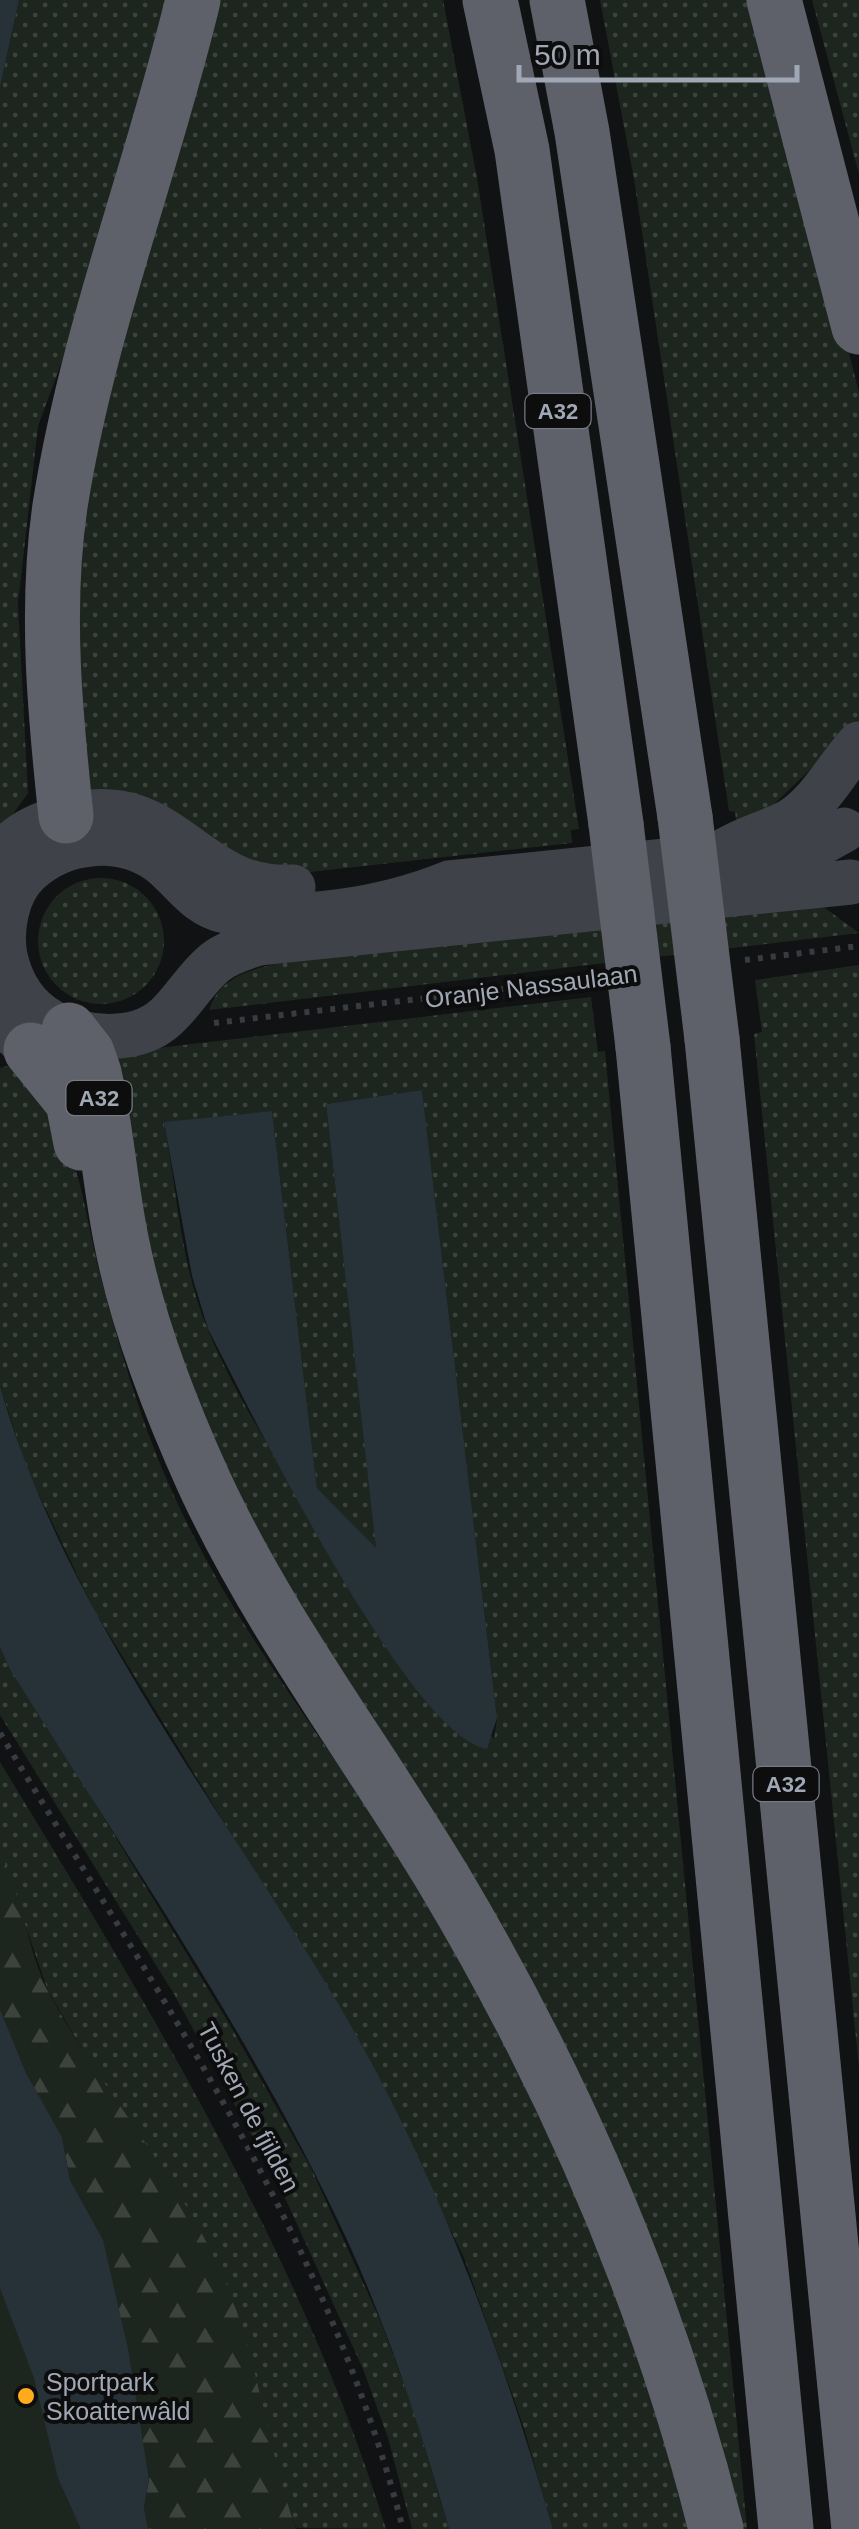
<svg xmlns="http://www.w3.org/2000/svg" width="859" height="2529" font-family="Helvetica,sans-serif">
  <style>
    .grass { fill: url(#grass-dots); fill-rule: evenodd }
    .forest { fill: url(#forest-firs) }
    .pitch { fill: #1d261e }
    .water { fill: #273138 }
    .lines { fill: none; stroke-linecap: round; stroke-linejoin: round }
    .path { stroke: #383b40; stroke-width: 6; stroke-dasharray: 5 8; stroke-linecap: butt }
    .secondary { stroke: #404249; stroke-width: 45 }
    .motorway { stroke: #5e616a; stroke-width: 55 }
    .motorway-bridge { stroke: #5e616a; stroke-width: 55 }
    .poi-dot { fill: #ffab1e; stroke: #0d0d0e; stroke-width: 4 }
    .labels { text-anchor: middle; stroke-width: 8; stroke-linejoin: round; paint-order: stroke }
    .shield { fill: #0d0d0e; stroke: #757a83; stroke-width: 2.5 }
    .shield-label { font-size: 22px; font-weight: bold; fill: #a1a8b5 }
    .street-label { font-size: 25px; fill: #a1a8b5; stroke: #0d0d0e }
    .poi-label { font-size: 25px; fill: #a1a8b5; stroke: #0d0d0e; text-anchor: start }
  </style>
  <defs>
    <pattern id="grass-dots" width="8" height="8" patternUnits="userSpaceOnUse" patternTransform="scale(2.5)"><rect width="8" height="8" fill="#1d261e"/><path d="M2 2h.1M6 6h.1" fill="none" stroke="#3b433c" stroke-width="1.8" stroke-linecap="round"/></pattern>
    <pattern id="forest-firs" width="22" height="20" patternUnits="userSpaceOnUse" patternTransform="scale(2.5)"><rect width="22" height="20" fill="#1d261e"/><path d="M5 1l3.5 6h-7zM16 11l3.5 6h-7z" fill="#3b433c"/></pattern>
  </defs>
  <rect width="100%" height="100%" fill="#111213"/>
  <g class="grass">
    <path d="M19 0H176L81 310 38 426 18 604 28 793 0 832V87Z"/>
    <path d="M206 0H443L477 178 579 829 571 830 572 843 283 875 78 794 74 519Z"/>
    <path d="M600 0H761L859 393V723L772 806 736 820 735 812 729 811 634 179Z"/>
    <path d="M812 0H859V174Z"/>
    <circle cx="101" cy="941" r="63"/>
    <path d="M802 902 825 908 859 933 209 1010C219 979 247 970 276 964Z"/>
    <path d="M859 965V2068L754 1034 762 1032 755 980Z"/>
    <path d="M591 997 598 1052 605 1051 747 2529H728L660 2301 279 1592 166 1353 116 1053ZM422 1090 497 1718 494 1739C391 1610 273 1484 208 1330 181 1267 177 1190 164 1123L272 1111 317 1488 377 1550 326 1104Z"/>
    <path d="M14 1064C78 1112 83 1214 103 1286 118 1342 139 1413 161 1466 222 1614 323 1735 408 1870 462 1957 517 2048 558 2142 614 2266 654 2398 688 2529H553L523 2425 464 2258 370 2061 94 1610 28 1472 0 1386V1068Z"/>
    <path d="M0 1647 230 2025 311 2168 381 2322 413 2409 449 2529H412L388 2438 363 2369 281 2189 174 1994 0 1715Z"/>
    <path d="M0 1762C149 2007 301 2254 386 2529L296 2528 168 2177 108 2093 48 1991 0 1852Z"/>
  </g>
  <path class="forest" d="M0 1852C23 1897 27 1951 50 1995 103 2093 181 2178 225 2281 259 2361 267 2448 296 2529H148L144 2507 149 2480 103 2241 70 2180 62 2137 26 2073 0 2009Z"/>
  <path class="pitch" d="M0 2264 106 2529H0Z"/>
  <g class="water">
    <path d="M0 0H19L0 87Z"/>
    <path d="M422 1090 497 1718 487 1749C408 1736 249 1407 208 1329L192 1276 164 1122 272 1111 317 1488 376 1548 326 1104Z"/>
    <path d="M0 1386C63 1608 219 1803 336 2000 434 2165 500 2345 553 2529H449C421 2431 390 2334 348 2242 256 2042 127 1857 11 1671L0 1647Z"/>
    <path d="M0 2009 26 2073 62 2137 70 2180 103 2240 128 2349 149 2480 144 2507 148 2529H81L58 2478 34 2378 0 2288Z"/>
  </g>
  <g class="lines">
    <g class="path">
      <path d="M745 960 859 946"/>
      <path d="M214 1023 589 979"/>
      <path d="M0 1733C154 1989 328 2235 403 2529"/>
    </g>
    <g class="secondary">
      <path d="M844 830 815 846 765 862 715 856 449 883C385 909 295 924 225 911 196 905 182 879 160 862 120 833 63 839 28 872 7 892 0 928 5 956 11 984 26 1008 51 1022 83 1040 137 1044 166 1017 184 1001 197 976 217 961 229 952 244 948 258 943L851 882"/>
      <path d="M721 853C744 838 769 833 792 820 821 801 836 769 859 744"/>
      <path d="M0 856C16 836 34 826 58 819 173 782 191 894 293 887"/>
      <path d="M0 1022 31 1050"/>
    </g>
    <g class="motorway">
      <path d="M490 0 522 150 616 824"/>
      <path d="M557 0 582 132 685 817"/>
      <path d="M774 0 859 327"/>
      <path d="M66 816C55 714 45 608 60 506 87 333 152 170 193 0"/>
      <path d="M69 1030 87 1053 94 1073C106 1127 110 1184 121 1239 137 1322 169 1405 204 1482 269 1623 364 1747 444 1880 565 2083 659 2300 716 2529"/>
      <path d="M712 1039 859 2529"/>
      <path d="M643 1047 786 2529"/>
      <path d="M31 1050 73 1102 81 1143"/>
    </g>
    <g class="motorway-bridge">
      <path d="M685 817 712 1039"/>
      <path d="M616 824 643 1047"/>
    </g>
  </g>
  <circle class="poi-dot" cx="26" cy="2396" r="10"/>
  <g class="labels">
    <g class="shield">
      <rect x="525.5" y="394" width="65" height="34" rx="8"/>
      <rect x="66.5" y="1081" width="65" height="34" rx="8"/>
      <rect x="753.5" y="1767" width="65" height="34" rx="8"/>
    </g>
    <g class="shield-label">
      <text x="558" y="419">A32</text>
      <text x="99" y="1106">A32</text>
      <text x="786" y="1792">A32</text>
    </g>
    <g class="street-label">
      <text transform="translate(531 986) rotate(-7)" y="9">Oranje Nassaulaan</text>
      <text transform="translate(249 2107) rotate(62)" y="9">Tusken de fjilden</text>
    </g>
    <g class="poi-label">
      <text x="46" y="2391">Sportpark<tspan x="46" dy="29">Skoatterwâld</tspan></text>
    </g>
  </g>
  <path d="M519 65v15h278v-15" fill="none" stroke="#a1a8b5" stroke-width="5"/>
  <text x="534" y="65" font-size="30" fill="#a1a8b5" stroke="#0d0d0e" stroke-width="8" paint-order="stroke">50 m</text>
</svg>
